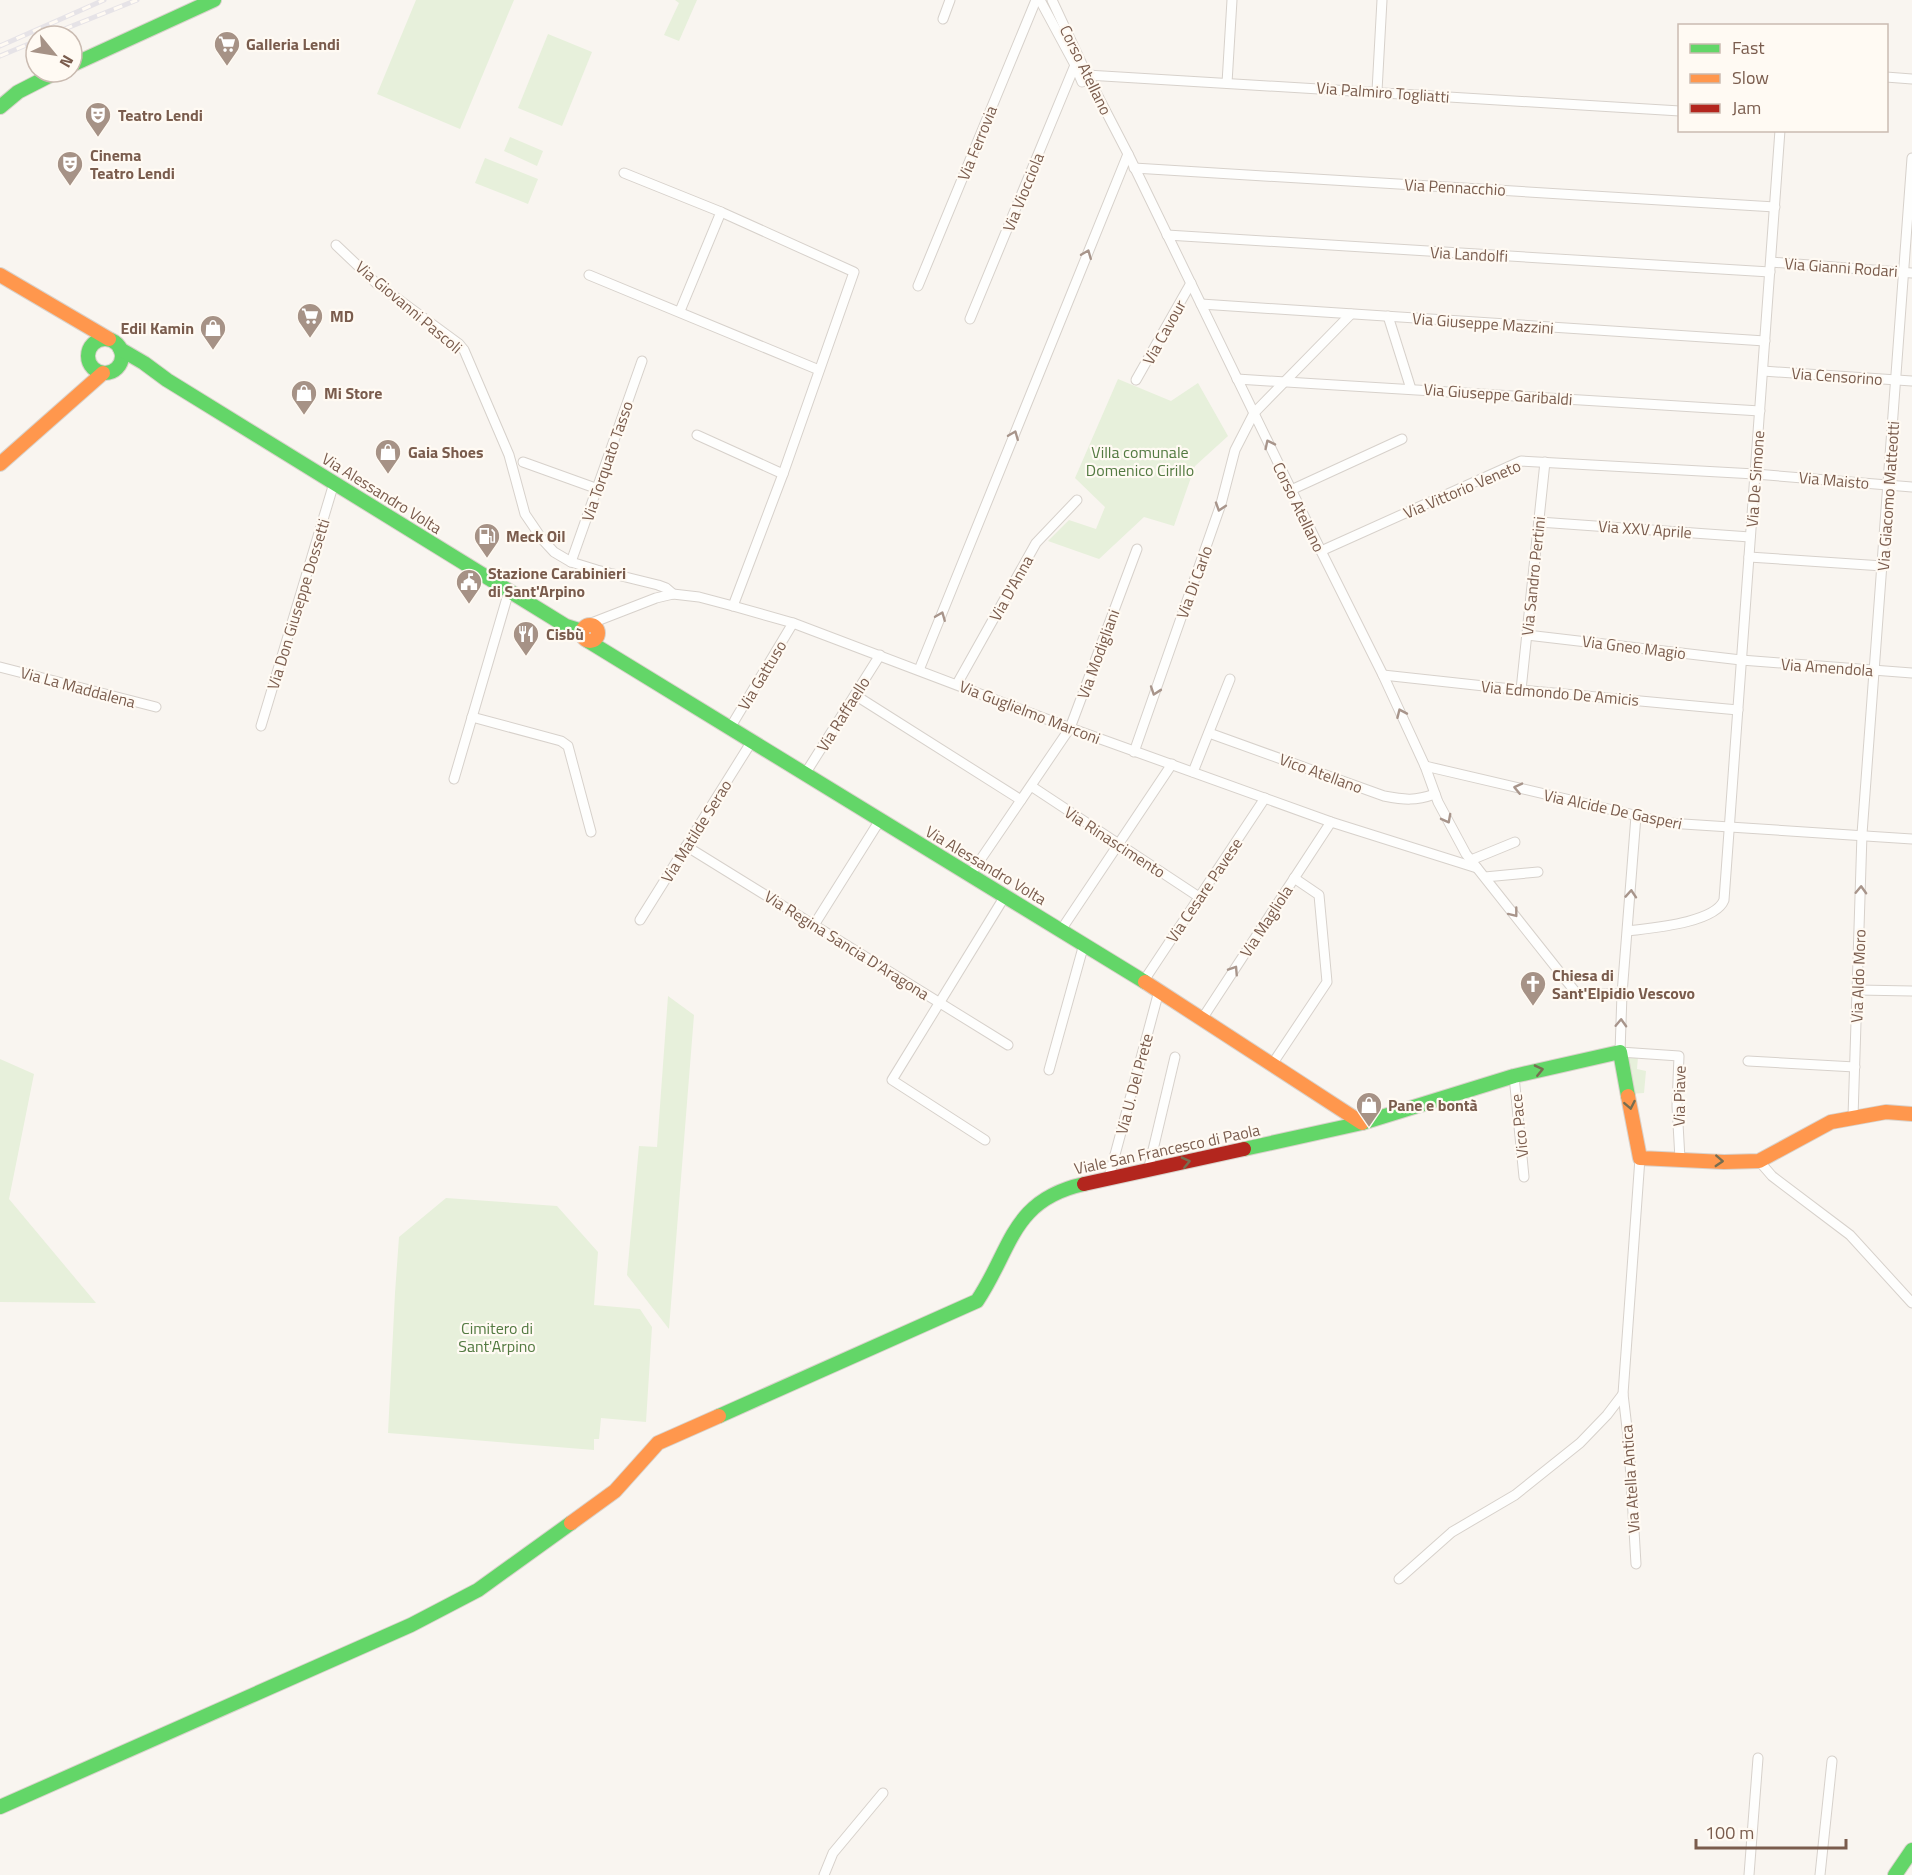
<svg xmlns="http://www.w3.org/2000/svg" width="1912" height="1875" font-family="'Titillium Web',sans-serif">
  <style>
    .green { fill: #e7f0db }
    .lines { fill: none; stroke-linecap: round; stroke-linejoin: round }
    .street-casing { stroke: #d7d1cb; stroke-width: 11 }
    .fast-casing { stroke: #d9d2cb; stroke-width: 16 }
    .slow-casing { stroke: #d9d2cb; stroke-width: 16 }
    .jam-casing { stroke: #d9d2cb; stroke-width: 16 }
    .street { stroke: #fefefd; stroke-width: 9 }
    .fast { stroke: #63d668; stroke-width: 14 }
    .slow { stroke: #ff974d; stroke-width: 14 }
    .jam { stroke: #b3261e; stroke-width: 14 }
    .rail-casing { stroke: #e6e3e7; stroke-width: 5 }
    .rail { stroke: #fffaf3; stroke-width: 3; stroke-dasharray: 9; stroke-linecap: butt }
    .oneway { stroke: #a8958b }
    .oneway2 { stroke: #776e51 }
    .labels { text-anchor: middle; stroke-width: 4.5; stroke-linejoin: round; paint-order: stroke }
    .poi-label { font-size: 16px; font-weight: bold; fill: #7a5c4d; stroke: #fffaf3; text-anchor: start }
    .street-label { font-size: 16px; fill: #7a5c4d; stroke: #fffaf3 }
    .park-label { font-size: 16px; fill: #537a41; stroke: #fffaf3 }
  </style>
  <rect width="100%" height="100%" fill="#f9f5f0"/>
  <g class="green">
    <path d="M416 0H514L460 129 377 94Z"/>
    <path d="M675 0H697L679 41 664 35 679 3Z"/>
    <path d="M548 34 592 52 562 126 518 108Z"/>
    <path d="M510 137 543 151 537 166 504 151Z"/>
    <path d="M485 158 538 179 528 204 475 183Z"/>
    <path d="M1118 379 1171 401 1198 383 1228 436 1195 466 1174 526 1144 517 1099 559 1048 541 1069 520 1096 529 1105 507 1075 478Z"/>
    <path d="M668 996 694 1015 669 1329 627 1275 639 1146 657 1147Z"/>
    <path d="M1622 1056 1638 1057 1637 1069 1646 1071 1644 1093 1629 1094Z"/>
    <path d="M0 1059 34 1074 9 1199 96 1303 0 1302Z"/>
    <path d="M446 1198 557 1206 598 1252 594 1305 640 1309 652 1327 646 1422 601 1418 599 1439H594V1450L388 1433 395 1293 399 1237Z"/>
  </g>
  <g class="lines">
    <g class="street-casing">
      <g id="street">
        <path d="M1040 0 1075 65 1082 82 1085 79 1087 75 1680 111"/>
        <path d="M1052 0 1087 75 1128 154 1321 551 1383 675 1425 766 1438 802 1466 854 1577 994H1622"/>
        <path d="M943 19 950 0"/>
        <path d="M1886 77 1912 79"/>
        <path d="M1227 83 1232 0"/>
        <path d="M1377 91 1382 0"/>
        <path d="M1134 168 1775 207"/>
        <path d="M624 173 721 212 854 272 783 474 733 606"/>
        <path d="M1167 235 1770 272"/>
        <path d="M336 245 376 283 459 344 464 350 509 455 525 514 542 539 554 552 571 562 597 570 658 585 666 588 673 594"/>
        <path d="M1771 262 1912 273"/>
        <path d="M589 275 819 370"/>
        <path d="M918 286 1036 0"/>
        <path d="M1201 304 1765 341"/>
        <path d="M680 311 721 212"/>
        <path d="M1388 316 1411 389"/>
        <path d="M970 319 1075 65"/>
        <path d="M1763 371 1912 381"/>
        <path d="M1237 379 1760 411"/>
        <path d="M1136 380 1191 283"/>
        <path d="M697 435 783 474"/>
        <path d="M523 462 598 489"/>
        <path d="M1291 490 1402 439"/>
        <path d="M1539 522 1750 537"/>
        <path d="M1321 551 1521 461 1755 474 1912 487"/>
        <path d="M1749 557 1883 566"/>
        <path d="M571 562 642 361"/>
        <path d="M589 624 656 598 673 594 699 597 733 606 793 623 1070 728 1331 822 1477 868"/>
        <path d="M1527 635 1741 660 1912 673"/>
        <path d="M0 667 156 707"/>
        <path d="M919 670 1128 154"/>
        <path d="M1383 675 1521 690 1738 710"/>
        <path d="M957 684 1036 543 1077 500"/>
        <path d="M1521 690 1545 462"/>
        <path d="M855 695 1021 800"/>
        <path d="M472 717 561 741 568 746 591 832"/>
        <path d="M261 726 334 483"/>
        <path d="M730 728 793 623"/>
        <path d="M1209 733 1384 796C1405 800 1415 801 1435 794"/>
        <path d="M1134 752 1221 504 1235 450 1254 413 1351 314"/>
        <path d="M1425 766 1668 823 1912 839"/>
        <path d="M1193 772 1230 679"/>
        <path d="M805 774 880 655"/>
        <path d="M454 779 509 591"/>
        <path d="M1031 786 1199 897"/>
        <path d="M1636 816 1622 994 1620 1052 1679 1056 1677 1106 1680 1159"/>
        <path d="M686 846 1008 1045"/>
        <path d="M1471 860 1515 842"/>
        <path d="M970 875 1070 728 1137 549"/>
        <path d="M1485 877 1538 872"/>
        <path d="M640 920 752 741"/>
        <path d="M814 925 880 820"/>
        <path d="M1061 930 1172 764"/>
        <path d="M1628 931C1651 928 1715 923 1724 900L1780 130"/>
        <path d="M1143 982 1265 798"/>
        <path d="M1858 990 1912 991"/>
        <path d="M1202 1019 1331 822"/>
        <path d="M1748 1061 1855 1067"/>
        <path d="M1273 1063 1327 982 1319 895 1294 878"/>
        <path d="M1049 1070 1084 944"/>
        <path d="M1514 1076 1524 1177"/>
        <path d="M1853 1117 1862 834 1912 158"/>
        <path d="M985 1140 892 1080 1005 896"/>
        <path d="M1759 1161 1772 1176 1850 1235 1912 1303"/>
        <path d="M1148 1171 1175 1057"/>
        <path d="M1109 1177 1159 991"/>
        <path d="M1636 1564 1629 1445 1623 1394 1640 1158"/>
        <path d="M1399 1579 1452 1532 1515 1495 1580 1443 1607 1415 1623 1394"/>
        <path d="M824 1875 833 1853 883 1793"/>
        <path d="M1749 1875 1758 1758"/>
        <path d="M1820 1875 1832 1761"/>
      </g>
    </g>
    <g class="fast-casing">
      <g id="fast">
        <path d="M72 65 214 0"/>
        <path d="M0 107 18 92 57 72"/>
        <circle cx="105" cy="356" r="17"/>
        <path d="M120 349 144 363 167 380 566 626 582 631"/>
        <path d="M588 641 1145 982"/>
        <path d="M1244 1149 1362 1123 1514 1076 1620 1052 1628 1096"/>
        <path d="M719 1416 977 1301C1012 1249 1011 1200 1084 1184"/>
        <path d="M0 1807 411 1625 478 1590 571 1523"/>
        <path d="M1895 1875 1912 1850"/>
      </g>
    </g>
    <g class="slow-casing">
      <g id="slow">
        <path d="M0 275 109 339"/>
        <path d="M0 464 103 373"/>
        <circle cx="590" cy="633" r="8"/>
        <path d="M1145 982 1362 1123"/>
        <path d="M1628 1096 1640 1158 1724 1162 1759 1161 1831 1122 1886 1112 1912 1114"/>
        <path d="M571 1523 615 1491 658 1443 719 1416"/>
      </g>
    </g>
    <g class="jam-casing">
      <path id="jam" d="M1084 1184 1244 1149"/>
    </g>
    <use href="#street" class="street"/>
    <use href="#fast" class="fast"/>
    <use href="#slow" class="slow"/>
    <use href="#jam" class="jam"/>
    <g class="rail-casing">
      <g id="rail">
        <path d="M47 36 137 0"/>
        <path d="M0 46 104 0"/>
        <path d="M0 56 36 41"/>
      </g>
    </g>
    <use href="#rail" class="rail"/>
  </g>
  <defs><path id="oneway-chevron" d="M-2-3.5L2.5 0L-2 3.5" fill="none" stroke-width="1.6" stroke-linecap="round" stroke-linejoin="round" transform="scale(1.5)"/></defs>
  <g class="oneway">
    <use href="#oneway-chevron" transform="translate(1087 254) rotate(-68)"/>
    <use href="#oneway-chevron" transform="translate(1014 435) rotate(-68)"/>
    <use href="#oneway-chevron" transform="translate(1269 444) rotate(-116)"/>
    <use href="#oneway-chevron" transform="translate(1220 507) rotate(108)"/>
    <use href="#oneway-chevron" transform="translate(941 616) rotate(-68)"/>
    <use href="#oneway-chevron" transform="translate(1155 691) rotate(109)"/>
    <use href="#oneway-chevron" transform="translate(1401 713) rotate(-114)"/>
    <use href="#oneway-chevron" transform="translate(1518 788) rotate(-167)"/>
    <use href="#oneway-chevron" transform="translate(1447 819) rotate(62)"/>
    <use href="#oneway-chevron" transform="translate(1861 890) rotate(-88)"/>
    <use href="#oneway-chevron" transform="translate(1631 894) rotate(-86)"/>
    <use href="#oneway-chevron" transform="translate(1514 913) rotate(52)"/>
    <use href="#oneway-chevron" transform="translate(1234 970) rotate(-57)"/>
    <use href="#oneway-chevron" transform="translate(1621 1023) rotate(-88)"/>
  </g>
  <g class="oneway2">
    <use href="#oneway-chevron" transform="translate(1539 1070) rotate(-13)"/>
    <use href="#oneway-chevron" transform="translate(1630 1105) rotate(79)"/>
    <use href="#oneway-chevron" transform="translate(1719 1161) rotate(3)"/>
    <use href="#oneway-chevron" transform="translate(1186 1162) rotate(-13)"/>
  </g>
  <defs>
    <g id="supermarket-pin" transform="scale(1.35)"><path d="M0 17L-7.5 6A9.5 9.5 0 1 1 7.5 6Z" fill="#a69286" stroke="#fffaf3"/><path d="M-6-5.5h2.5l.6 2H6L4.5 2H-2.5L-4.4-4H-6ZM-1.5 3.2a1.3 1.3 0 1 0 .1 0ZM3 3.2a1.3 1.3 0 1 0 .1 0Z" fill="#fff"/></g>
    <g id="theatre-pin" transform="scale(1.35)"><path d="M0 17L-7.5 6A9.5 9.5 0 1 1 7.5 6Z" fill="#a69286" stroke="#fffaf3"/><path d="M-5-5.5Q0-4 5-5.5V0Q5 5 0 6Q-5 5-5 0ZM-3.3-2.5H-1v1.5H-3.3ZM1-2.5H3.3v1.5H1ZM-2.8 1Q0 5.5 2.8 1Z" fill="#fff"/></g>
    <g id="shop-pin" transform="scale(1.35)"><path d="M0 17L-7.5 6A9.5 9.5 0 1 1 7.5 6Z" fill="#a69286" stroke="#fffaf3"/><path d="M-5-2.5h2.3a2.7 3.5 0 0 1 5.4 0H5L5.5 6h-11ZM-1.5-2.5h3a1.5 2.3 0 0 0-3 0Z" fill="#fff"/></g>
    <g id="fuel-pin" transform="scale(1.35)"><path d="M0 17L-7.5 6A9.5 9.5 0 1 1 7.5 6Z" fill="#a69286" stroke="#fffaf3"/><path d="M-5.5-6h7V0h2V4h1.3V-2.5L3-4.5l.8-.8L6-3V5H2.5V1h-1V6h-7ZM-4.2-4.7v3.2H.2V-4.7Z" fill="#fff"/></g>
    <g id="civic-pin" transform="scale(1.35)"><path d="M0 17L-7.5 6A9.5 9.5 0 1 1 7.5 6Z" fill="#a69286" stroke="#fffaf3"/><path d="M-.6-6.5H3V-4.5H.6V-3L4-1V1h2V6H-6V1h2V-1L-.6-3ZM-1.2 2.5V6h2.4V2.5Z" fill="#fff"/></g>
    <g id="restaurant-pin" transform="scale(1.35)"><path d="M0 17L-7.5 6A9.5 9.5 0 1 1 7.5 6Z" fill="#a69286" stroke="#fffaf3"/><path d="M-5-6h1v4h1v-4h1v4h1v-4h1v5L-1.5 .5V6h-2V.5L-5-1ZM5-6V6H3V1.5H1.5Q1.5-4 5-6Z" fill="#fff"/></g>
    <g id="church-pin" transform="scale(1.35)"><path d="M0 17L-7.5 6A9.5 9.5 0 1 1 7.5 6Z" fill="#a69286" stroke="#fffaf3"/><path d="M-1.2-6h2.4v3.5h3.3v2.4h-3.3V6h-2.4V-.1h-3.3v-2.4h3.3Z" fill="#fff"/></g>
  </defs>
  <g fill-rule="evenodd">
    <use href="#supermarket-pin" x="227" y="44"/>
    <use href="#theatre-pin" x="98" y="115"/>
    <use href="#theatre-pin" x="70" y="164"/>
    <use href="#supermarket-pin" x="310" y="316"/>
    <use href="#shop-pin" x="213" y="328"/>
    <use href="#shop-pin" x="304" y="393"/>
    <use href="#shop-pin" x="388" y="452"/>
    <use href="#fuel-pin" x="487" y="536"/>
    <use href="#civic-pin" x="469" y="582"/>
    <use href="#restaurant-pin" x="526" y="634"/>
    <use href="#church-pin" x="1533" y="984"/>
    <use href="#shop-pin" x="1369" y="1105"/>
  </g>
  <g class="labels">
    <g class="poi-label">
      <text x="246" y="50">Galleria Lendi</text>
      <text x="118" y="121">Teatro Lendi</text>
      <text x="90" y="161">Cinema<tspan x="90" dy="18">Teatro Lendi</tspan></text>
      <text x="330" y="322">MD</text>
      <text x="194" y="334" text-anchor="end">Edil Kamin</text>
      <text x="324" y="399">Mi Store</text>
      <text x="408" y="458">Gaia Shoes</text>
      <text x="506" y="542">Meck Oil</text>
      <text x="488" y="579">Stazione Carabinieri<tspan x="488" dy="18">di Sant'Arpino</tspan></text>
      <text x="546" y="640">Cisbù</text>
      <text x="1552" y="981">Chiesa di<tspan x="1552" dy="18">Sant'Elpidio Vescovo</tspan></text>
      <text x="1388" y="1111">Pane e bontà</text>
    </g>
    <g class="street-label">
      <text transform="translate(1086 70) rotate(64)" y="6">Corso Atellano</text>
      <text transform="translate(1383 92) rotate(4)" y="6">Via Palmiro Togliatti</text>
      <text transform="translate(977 143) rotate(-68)" y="6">Via Ferrovia</text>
      <text transform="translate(1455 187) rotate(3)" y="6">Via Pennacchio</text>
      <text transform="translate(1023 192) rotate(-68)" y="6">Via Viocciola</text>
      <text transform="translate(1469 254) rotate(3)" y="6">Via Landolfi</text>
      <text transform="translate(1841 267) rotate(4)" y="6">Via Gianni Rodari</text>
      <text transform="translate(409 307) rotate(40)" y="6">Via Giovanni Pascoli</text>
      <text transform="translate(1483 323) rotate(4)" y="6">Via Giuseppe Mazzini</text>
      <text transform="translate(1164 332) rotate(-61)" y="6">Via Cavour</text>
      <text transform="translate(1837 376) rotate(4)" y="6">Via Censorino</text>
      <text transform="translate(1498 394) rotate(4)" y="6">Via Giuseppe Garibaldi</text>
      <text transform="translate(607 461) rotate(-71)" y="6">Via Torquato Tasso</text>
      <text transform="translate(1755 479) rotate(-86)" y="6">Via De Simone</text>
      <text transform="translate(1834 480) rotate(5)" y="6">Via Maisto</text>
      <text transform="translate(1462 489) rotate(-23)" y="6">Via Vittorio Veneto</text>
      <text transform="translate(382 493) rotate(32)" y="6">Via Alessandro Volta</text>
      <text transform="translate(1888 496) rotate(-86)" y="6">Via Giacomo Matteotti</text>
      <text transform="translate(1299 507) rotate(64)" y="6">Corso Atellano</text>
      <text transform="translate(1645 529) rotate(4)" y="6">Via XXV Aprile</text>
      <text transform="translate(1533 576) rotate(-84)" y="6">Via Sandro Pertini</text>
      <text transform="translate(1194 582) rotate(-70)" y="6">Via Di Carlo</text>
      <text transform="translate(1011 588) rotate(-61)" y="6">Via D'Anna</text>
      <text transform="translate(298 604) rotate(-73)" y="6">Via Don Giuseppe Dossetti</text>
      <text transform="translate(1634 647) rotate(7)" y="6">Via Gneo Magio</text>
      <text transform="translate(1098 654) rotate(-70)" y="6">Via Modigliani</text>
      <text transform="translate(1827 667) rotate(4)" y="6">Via Amendola</text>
      <text transform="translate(762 675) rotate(-59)" y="6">Via Gattuso</text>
      <text transform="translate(78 687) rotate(15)" y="6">Via La Maddalena</text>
      <text transform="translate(1560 693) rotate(5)" y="6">Via Edmondo De Amicis</text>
      <text transform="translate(1030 712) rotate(21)" y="6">Via Guglielmo Marconi</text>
      <text transform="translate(843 714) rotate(-58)" y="6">Via Raffaello</text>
      <text transform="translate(1321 773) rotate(20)" y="6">Vico Atellano</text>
      <text transform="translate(1613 809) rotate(12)" y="6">Via Alcide De Gasperi</text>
      <text transform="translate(696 831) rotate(-58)" y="6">Via Matilde Serao</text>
      <text transform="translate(1115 842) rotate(33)" y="6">Via Rinascimento</text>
      <text transform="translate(986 865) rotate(31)" y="6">Via Alessandro Volta</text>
      <text transform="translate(1204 890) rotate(-56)" y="6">Via Cesare Pavese</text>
      <text transform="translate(1266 921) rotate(-57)" y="6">Via Magliola</text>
      <text transform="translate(847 945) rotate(32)" y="6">Via Regina Sancia D'Aragona</text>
      <text transform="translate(1858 976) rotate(-88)" y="6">Via Aldo Moro</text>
      <text transform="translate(1134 1084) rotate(-75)" y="6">Via U. Del Prete</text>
      <text transform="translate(1679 1096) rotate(-89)" y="6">Via Piave</text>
      <text transform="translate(1519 1126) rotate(-96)" y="6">Vico Pace</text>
      <text transform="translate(1167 1149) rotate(-12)" y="6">Viale San Francesco di Paola</text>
      <text transform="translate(1630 1479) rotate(-94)" y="6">Via Atella Antica</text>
    </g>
    <g class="park-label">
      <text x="1140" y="458">Villa comunale<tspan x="1140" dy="18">Domenico Cirillo</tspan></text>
      <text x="497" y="1334">Cimitero di<tspan x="497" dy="18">Sant'Arpino</tspan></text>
    </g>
  </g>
  <rect x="1678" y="24" width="210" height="108" fill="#fffaf3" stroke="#cabbb1" stroke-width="1.5"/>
  <rect x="1690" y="44" width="30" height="9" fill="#63d668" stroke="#cabbb1" stroke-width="1.5"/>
  <text x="1732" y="54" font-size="18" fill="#7a5c4d">Fast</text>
  <rect x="1690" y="74" width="30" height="9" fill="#ff974d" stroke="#cabbb1" stroke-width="1.5"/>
  <text x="1732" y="84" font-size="18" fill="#7a5c4d">Slow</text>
  <rect x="1690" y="104" width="30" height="9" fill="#b3261e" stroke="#cabbb1" stroke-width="1.5"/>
  <text x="1732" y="114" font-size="18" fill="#7a5c4d">Jam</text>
  <g transform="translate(54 54) rotate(120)"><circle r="28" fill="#fffaf3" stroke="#cabbb1" stroke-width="1.5"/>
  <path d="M0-4.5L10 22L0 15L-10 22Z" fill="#a69286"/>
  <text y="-9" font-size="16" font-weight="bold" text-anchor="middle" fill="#7a5c4d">N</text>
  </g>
  <path d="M1696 1839v9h150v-9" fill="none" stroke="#7a5c4d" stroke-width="3"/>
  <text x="1705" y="1839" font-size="18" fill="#7a5c4d" stroke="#fffaf3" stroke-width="4.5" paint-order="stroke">100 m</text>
</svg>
